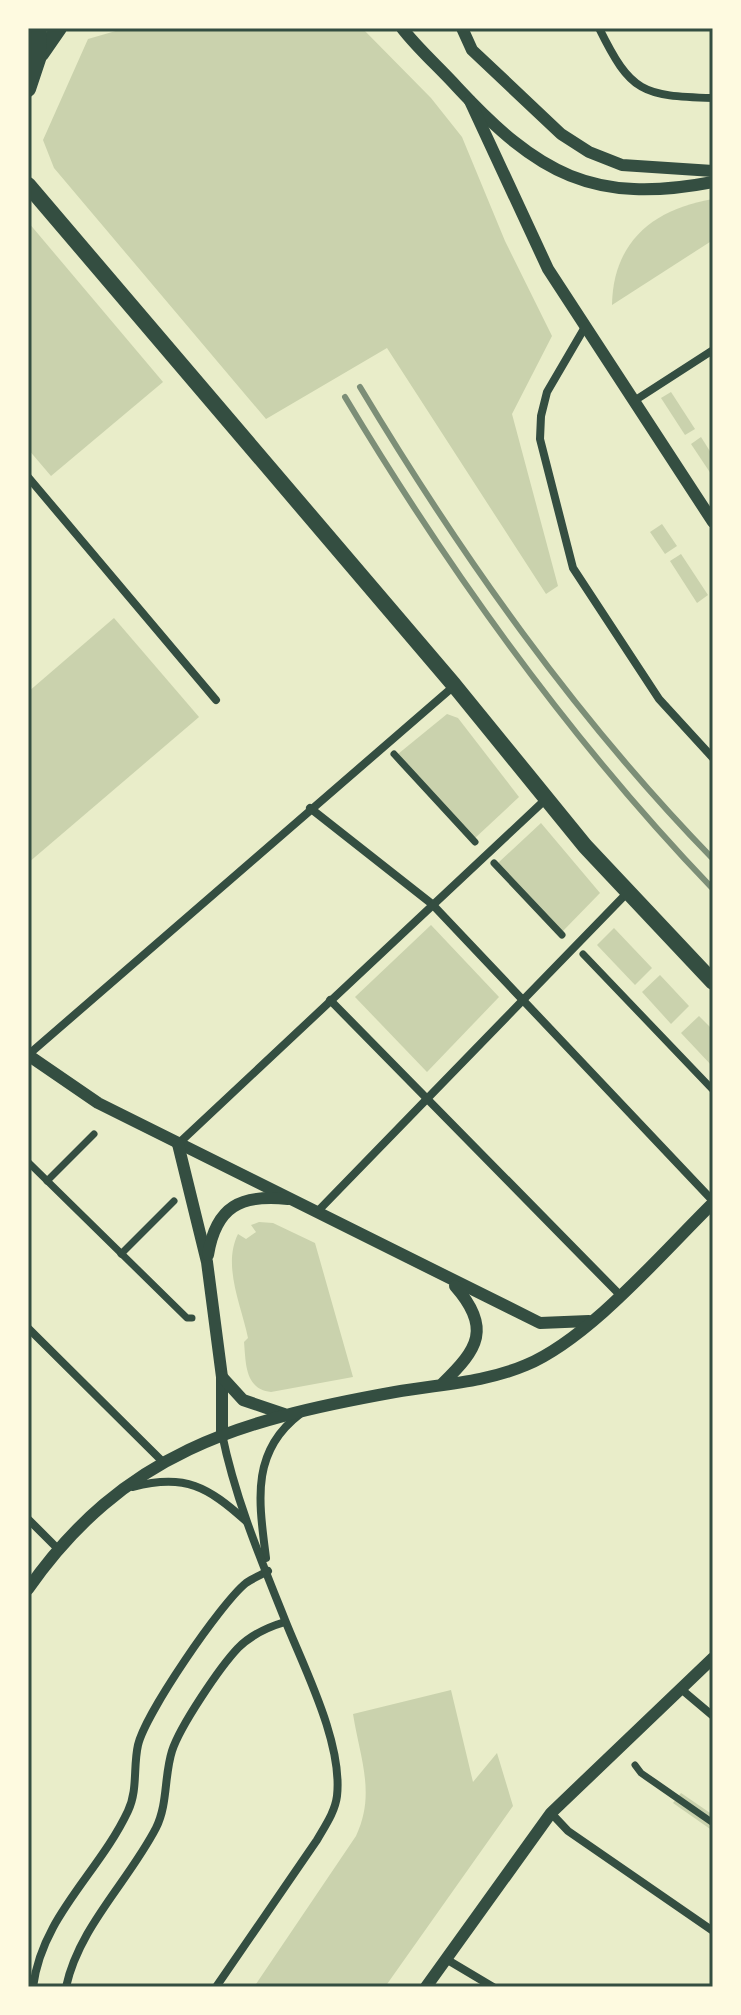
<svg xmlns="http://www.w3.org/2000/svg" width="741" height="2015" font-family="'Times New Roman',serif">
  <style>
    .green { fill: #cad2ad }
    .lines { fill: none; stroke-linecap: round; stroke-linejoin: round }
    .pedestrian { stroke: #344e41; stroke-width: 7 }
    .minor { stroke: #344e41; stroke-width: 8 }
    .tertiary { stroke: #344e41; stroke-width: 12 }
    .primary { stroke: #344e41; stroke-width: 16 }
    .rail { stroke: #7c8e77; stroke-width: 6 }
    .neatline { fill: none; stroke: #344e41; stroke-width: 3 }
  </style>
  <rect width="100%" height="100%" fill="#e9edc9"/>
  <g class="green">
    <path d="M126 28H362L431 98 462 137 505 241 552 336 512 414 558 586 546 594 387 348 266 419 54 168 43 140 88 39Z"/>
    <path d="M713 199V240L612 305C613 242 653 209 713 199Z"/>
    <path d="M28 222 163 382 51 476 28 449Z"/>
    <path d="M671 392 695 429 685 435 661 398Z"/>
    <path d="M701 437 713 456V477L691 444Z"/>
    <path d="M662 524 677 546 665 554 650 532Z"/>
    <path d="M681 554 708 595 697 603 670 561Z"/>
    <path d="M114 618 199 717 28 863V692Z"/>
    <path d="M447 714 458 718 519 797 474 839 398 754Z"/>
    <path d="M541 823 600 893 562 932 498 863Z"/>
    <path d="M431 925 499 997 427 1072 355 997Z"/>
    <path d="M614 928 652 968 635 985 597 945Z"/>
    <path d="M660 975 689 1006 671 1024 642 992Z"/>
    <path d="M699 1016 713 1030V1067L681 1033Z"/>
    <path d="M259 1222 273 1223 315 1243 353 1377 271 1392C245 1389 246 1364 244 1342L248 1338C242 1307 222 1266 238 1234L246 1239 256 1232 251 1225Z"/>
    <path d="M451 1690 473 1782 497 1753 513 1806 385 1987H254L356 1836C376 1794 360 1758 353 1714Z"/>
    <path d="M681 1793 713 1815V1831L673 1803Z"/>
  </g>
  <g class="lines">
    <g class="pedestrian">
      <path d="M394 754 475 842"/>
      <path d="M494 863 562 935"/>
      <path d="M583 954 713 1090"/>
      <path d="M28 1162 187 1318H192"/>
      <path d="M47 1181 94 1134"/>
      <path d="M121 1254 174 1201"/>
      <path d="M635 1765 641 1773 713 1823"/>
    </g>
    <g class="minor">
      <path d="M599 28C631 93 642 96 713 98"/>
      <path d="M585 327 547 392 541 416 540 439 573 568 659 699 713 758"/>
      <path d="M634 401 713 350"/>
      <path d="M28 477 216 700"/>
      <path d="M310 808 432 904 713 1201"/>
      <path d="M330 1000 619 1294"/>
      <path d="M28 1055 454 686"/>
      <path d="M178 1144 546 799"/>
      <path d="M317 1212 627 893"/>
      <path d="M28 1328 163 1462"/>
      <path d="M133 1487C185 1473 208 1487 246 1521"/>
      <path d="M28 1519 57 1548"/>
      <path d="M266 1558C259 1502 250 1452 300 1414"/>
      <path d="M681 1689 713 1716"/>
      <path d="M551 1813 568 1831 713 1931"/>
      <path d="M446 1959 493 1987"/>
      <path d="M33 1987C42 1916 99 1873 128 1811 138 1790 133 1767 138 1745 145 1714 221 1603 246 1583 253 1578 261 1575 268 1571"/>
      <path d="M66 1987C79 1927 128 1882 156 1828 168 1804 164 1776 172 1751 180 1726 220 1667 238 1648 251 1635 268 1627 285 1622"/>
      <path d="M216 1987 317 1840C325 1826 335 1812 337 1796 343 1743 304 1668 285 1620 261 1560 235 1498 222 1434"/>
    </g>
    <g class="tertiary">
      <path d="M402 28C418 49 439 67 457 87 538 174 593 205 713 182"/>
      <path d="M462 28 472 50 561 134 589 152 622 165 713 171"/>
      <path d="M470 101 548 269 713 522"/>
      <path d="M28 1055 98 1103 540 1323 589 1321"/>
      <path d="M178 1144 207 1262 222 1377V1434"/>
      <path d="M208 1255C216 1206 241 1194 288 1199"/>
      <path d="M222 1377 243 1400 284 1414"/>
      <path d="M443 1383C478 1349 492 1328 455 1286"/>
      <path d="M28 1589C124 1452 239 1420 395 1392 439 1384 484 1383 526 1365 590 1338 662 1253 713 1203"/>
      <path d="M426 1987 551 1813 713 1658"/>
    </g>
    <g class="primary">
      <path d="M41 54 59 28"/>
      <path d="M28 89 38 59 39 28"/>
      <path d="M28 185 454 685 585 846 713 982"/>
    </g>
    <g class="rail">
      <path d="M360 387C462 557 575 717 713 859"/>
      <path d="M345 397C451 574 570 740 713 889"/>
    </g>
  </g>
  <rect width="741" height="2015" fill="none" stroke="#fefae0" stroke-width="60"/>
  <rect x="30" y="30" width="681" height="1955" class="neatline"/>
</svg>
